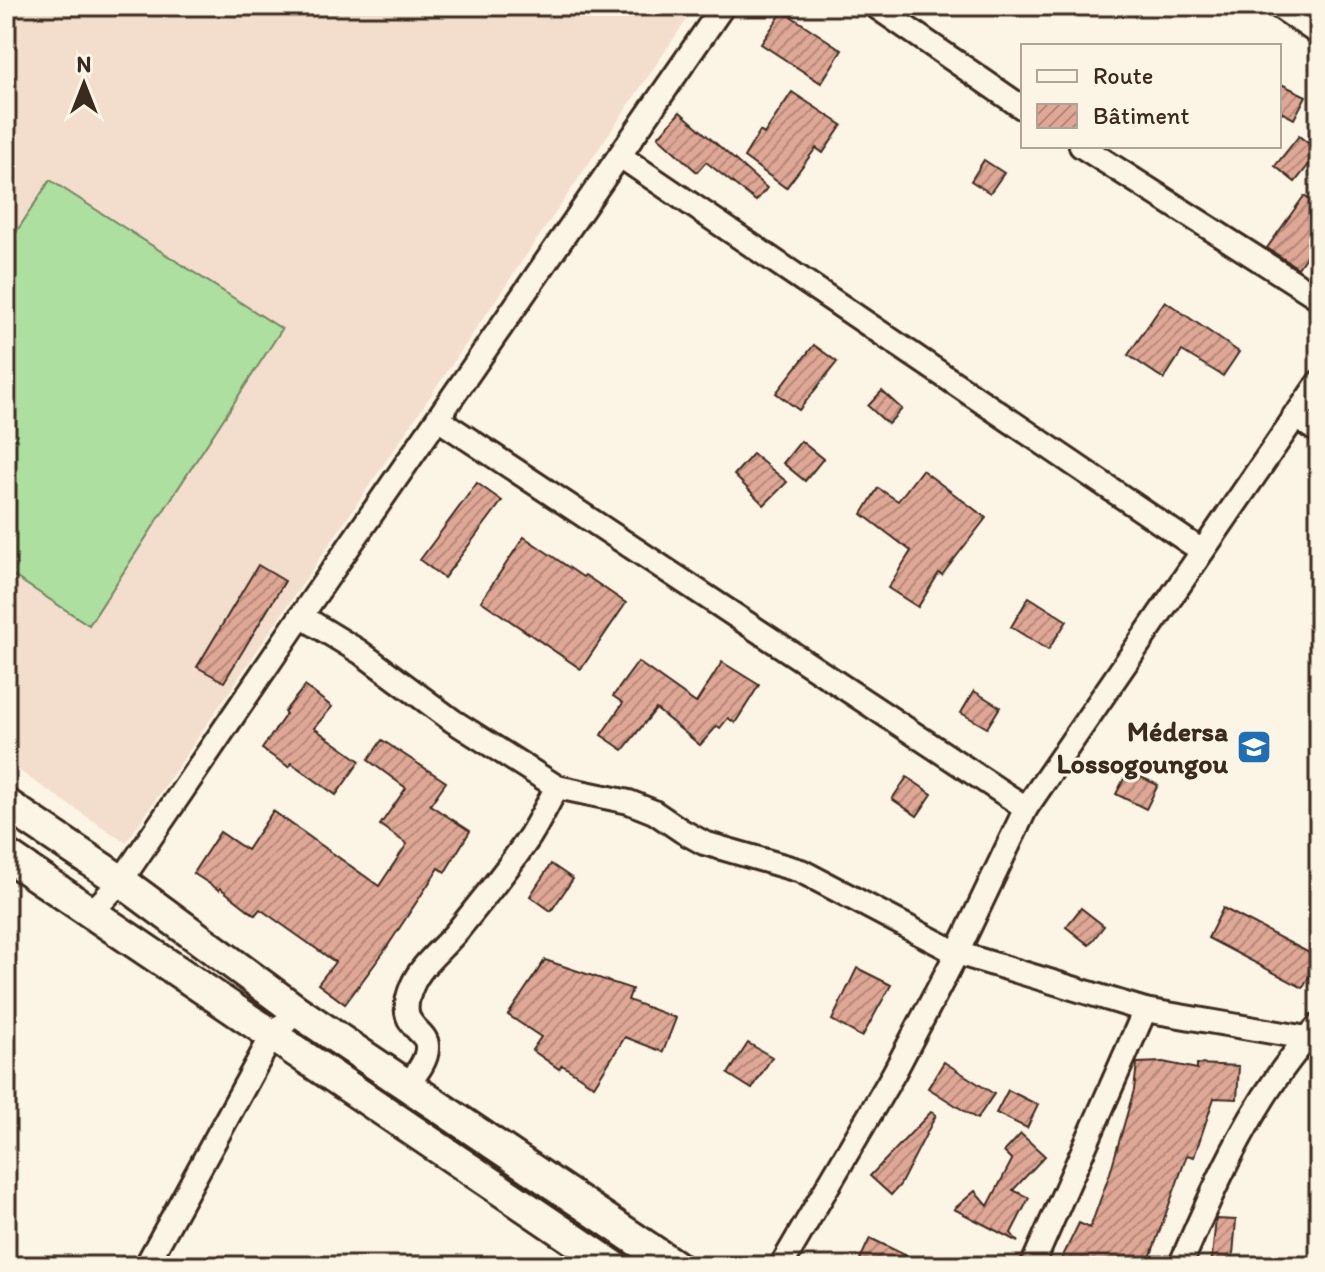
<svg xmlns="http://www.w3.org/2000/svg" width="1325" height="1272" font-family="Itim,sans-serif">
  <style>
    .built { fill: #f3decd }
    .grass { fill: #acdfa0; stroke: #74845f; stroke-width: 2 }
    .building { fill: url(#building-hatch); stroke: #3b2a1e; stroke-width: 2 }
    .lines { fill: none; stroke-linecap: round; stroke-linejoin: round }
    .minor-casing { stroke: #3b2a1e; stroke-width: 28 }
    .secondary-casing { stroke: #3b2a1e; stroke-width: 36 }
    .minor { stroke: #fcf5e5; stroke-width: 22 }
    .secondary { stroke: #fcf5e5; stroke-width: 30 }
    .labels { text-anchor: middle; stroke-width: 6; stroke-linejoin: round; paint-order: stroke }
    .poi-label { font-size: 28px; font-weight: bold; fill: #3b2a1e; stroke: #fcf5e5; text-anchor: end }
  </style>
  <defs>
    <pattern id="building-hatch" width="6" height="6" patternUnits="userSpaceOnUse" patternTransform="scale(2)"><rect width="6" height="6" fill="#dfa796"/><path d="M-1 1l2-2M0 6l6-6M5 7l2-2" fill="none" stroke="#b6887a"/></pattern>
  </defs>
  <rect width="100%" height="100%" fill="#fcf5e5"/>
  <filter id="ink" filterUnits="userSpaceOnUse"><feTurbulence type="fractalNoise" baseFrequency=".0125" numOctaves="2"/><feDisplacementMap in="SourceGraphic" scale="16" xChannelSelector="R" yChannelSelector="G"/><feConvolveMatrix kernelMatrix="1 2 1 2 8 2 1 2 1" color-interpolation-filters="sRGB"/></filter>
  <g filter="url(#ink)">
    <path class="built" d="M6 6H696L126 843 6 762Z"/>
    <path class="grass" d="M50 180 282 329 89 625 6 571V248Z"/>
    <g class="building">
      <path d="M783 11 842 50 821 83 761 44Z"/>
      <path d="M1279 83 1306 96 1294 119 1279 111Z"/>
      <path d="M792 92 842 125 823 153 816 148 786 188 744 157 760 131 764 134Z"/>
      <path d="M680 112 767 188 756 201 706 162 697 172 658 137Z"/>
      <path d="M1299 136 1319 152 1295 182 1275 166Z"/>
      <path d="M984 160 1004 173 990 193 971 181Z"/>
      <path d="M1304 196 1319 206V238L1298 268 1267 248Z"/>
      <path d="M1165 301 1239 352 1223 376 1182 351 1164 379 1128 355Z"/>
      <path d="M814 345 837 362 799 410 776 393Z"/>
      <path d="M882 391 902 409 888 424 868 406Z"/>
      <path d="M801 441 823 459 805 481 783 463Z"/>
      <path d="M753 454 787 482 764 505 734 475Z"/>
      <path d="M922 470 986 518 942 575 939 573 918 607 888 588 911 551 862 514 878 488 898 501Z"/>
      <path d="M477 483 502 501 444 578 420 560Z"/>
      <path d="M524 537 583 577 585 575 626 603 581 669 481 601Z"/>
      <path d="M258 565 285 581 224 682 197 667Z"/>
      <path d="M1029 597 1067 621 1048 650 1011 627Z"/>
      <path d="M638 662 696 703 722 662 759 685 735 723 728 718 720 728 717 726 700 745 656 709 623 750 601 735 623 703 613 696Z"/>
      <path d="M305 686 332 707 314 728 360 761 336 795 291 763 289 767 262 749 286 714 284 712Z"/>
      <path d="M974 691 1000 707 987 728 961 713Z"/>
      <path d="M382 740 446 782 430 805 470 831 445 872 439 868 383 953 345 1004 318 984 335 962 260 909 255 915 220 888 219 890 193 873 220 832 247 850 273 811 379 886 407 844 380 825 406 788 368 760Z"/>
      <path d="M1128 771 1158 785 1146 809 1116 794Z"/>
      <path d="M907 777 932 794 917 816 892 799Z"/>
      <path d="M551 864 573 879 551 911 530 896Z"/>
      <path d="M1081 908 1104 926 1089 945 1066 927Z"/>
      <path d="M1223 908 1319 958 1303 988 1208 938Z"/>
      <path d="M545 960 632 989 628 1000 676 1018 663 1052 625 1037 594 1086 562 1065 559 1069 532 1050 541 1037 508 1015Z"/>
      <path d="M857 968 891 985 862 1037 832 1020Z"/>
      <path d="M748 1043 772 1057 752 1089 728 1074Z"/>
      <path d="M944 1062 994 1094 977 1119 928 1088Z"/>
      <path d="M1163 1062 1197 1069V1064L1239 1066 1237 1099 1214 1098 1194 1157 1187 1155 1147 1266H1073L1061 1260 1079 1223 1090 1228 1110 1173 1134 1090 1137 1063Z"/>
      <path d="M1008 1090 1038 1105 1027 1128 996 1113Z"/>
      <path d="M931 1112 936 1115 900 1185 891 1195 870 1176Z"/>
      <path d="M1021 1134 1045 1156 1013 1190 1029 1198 1011 1233 1018 1242 954 1209 975 1191 988 1206 1012 1160 1004 1152Z"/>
      <path d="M1216 1219 1236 1220 1232 1266H1211Z"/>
      <path d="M870 1238 927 1266H857Z"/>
    </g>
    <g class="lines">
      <g class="minor-casing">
        <g id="minor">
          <path d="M875 6 1023 108"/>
          <path d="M1278 6 1319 34"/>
          <path d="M1081 146 1319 298"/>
          <path d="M620 156 1202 551"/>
          <path d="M1294 416 1319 432"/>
          <path d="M438 419 1026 808"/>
          <path d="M301 616 360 652 453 721 557 787C548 803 540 820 530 836 509 868 483 899 459 929 444 948 421 964 412 986 394 1028 427 1028 427 1046 428 1060 416 1074 408 1084"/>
          <path d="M557 787 629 802 654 812 682 831 704 843 801 871 957 953 1145 1010 1307 1038"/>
          <path d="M92 912 121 881 301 616 723 6"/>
          <path d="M146 1266 272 1036 297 1011"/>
          <path d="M781 1266 894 1073 957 953 1026 808 1319 382"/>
          <path d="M1032 1266 1145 1010"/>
          <path d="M1180 1266C1216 1182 1255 1093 1319 1025"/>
        </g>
      </g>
      <g class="secondary-casing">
        <g id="secondary">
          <path d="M6 804 121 881 297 1011 675 1266"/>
          <path d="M6 855 613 1266"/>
        </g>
      </g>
      <use href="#minor" class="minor"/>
      <use href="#secondary" class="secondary"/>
    </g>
  </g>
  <defs>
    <g id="school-square" transform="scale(1.8)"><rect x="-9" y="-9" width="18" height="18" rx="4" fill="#1f6fb2" stroke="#fcf5e5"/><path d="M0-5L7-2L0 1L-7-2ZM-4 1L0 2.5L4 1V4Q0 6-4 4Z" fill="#fff"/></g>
  </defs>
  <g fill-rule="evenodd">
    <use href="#school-square" x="1254" y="747"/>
  </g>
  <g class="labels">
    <g class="poi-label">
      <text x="1228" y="741">Médersa<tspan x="1228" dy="32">Lossogoungou</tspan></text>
    </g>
  </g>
  <rect width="1325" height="1272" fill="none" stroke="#fcf5e5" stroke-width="32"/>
  <rect x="16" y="16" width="1293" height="1240" fill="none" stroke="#3b2a1e" stroke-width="3" filter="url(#ink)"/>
  <rect x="1021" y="44" width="260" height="104" fill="#fcf5e5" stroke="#afa495" stroke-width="2"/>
  <rect x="1037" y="70" width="40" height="12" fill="#fcf5e5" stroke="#afa495" stroke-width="2"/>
  <text x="1093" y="84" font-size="24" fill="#3b2a1e">Route</text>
  <rect x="1037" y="104" width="40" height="24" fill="url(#building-hatch)" stroke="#afa495" stroke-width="2"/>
  <text x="1093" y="124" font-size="24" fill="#3b2a1e">Bâtiment</text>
  <g transform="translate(84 84)" stroke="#fcf5e5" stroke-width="6" paint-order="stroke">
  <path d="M0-6L14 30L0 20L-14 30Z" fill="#3b2a1e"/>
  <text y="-12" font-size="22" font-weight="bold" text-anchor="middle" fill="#3b2a1e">N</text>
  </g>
</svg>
